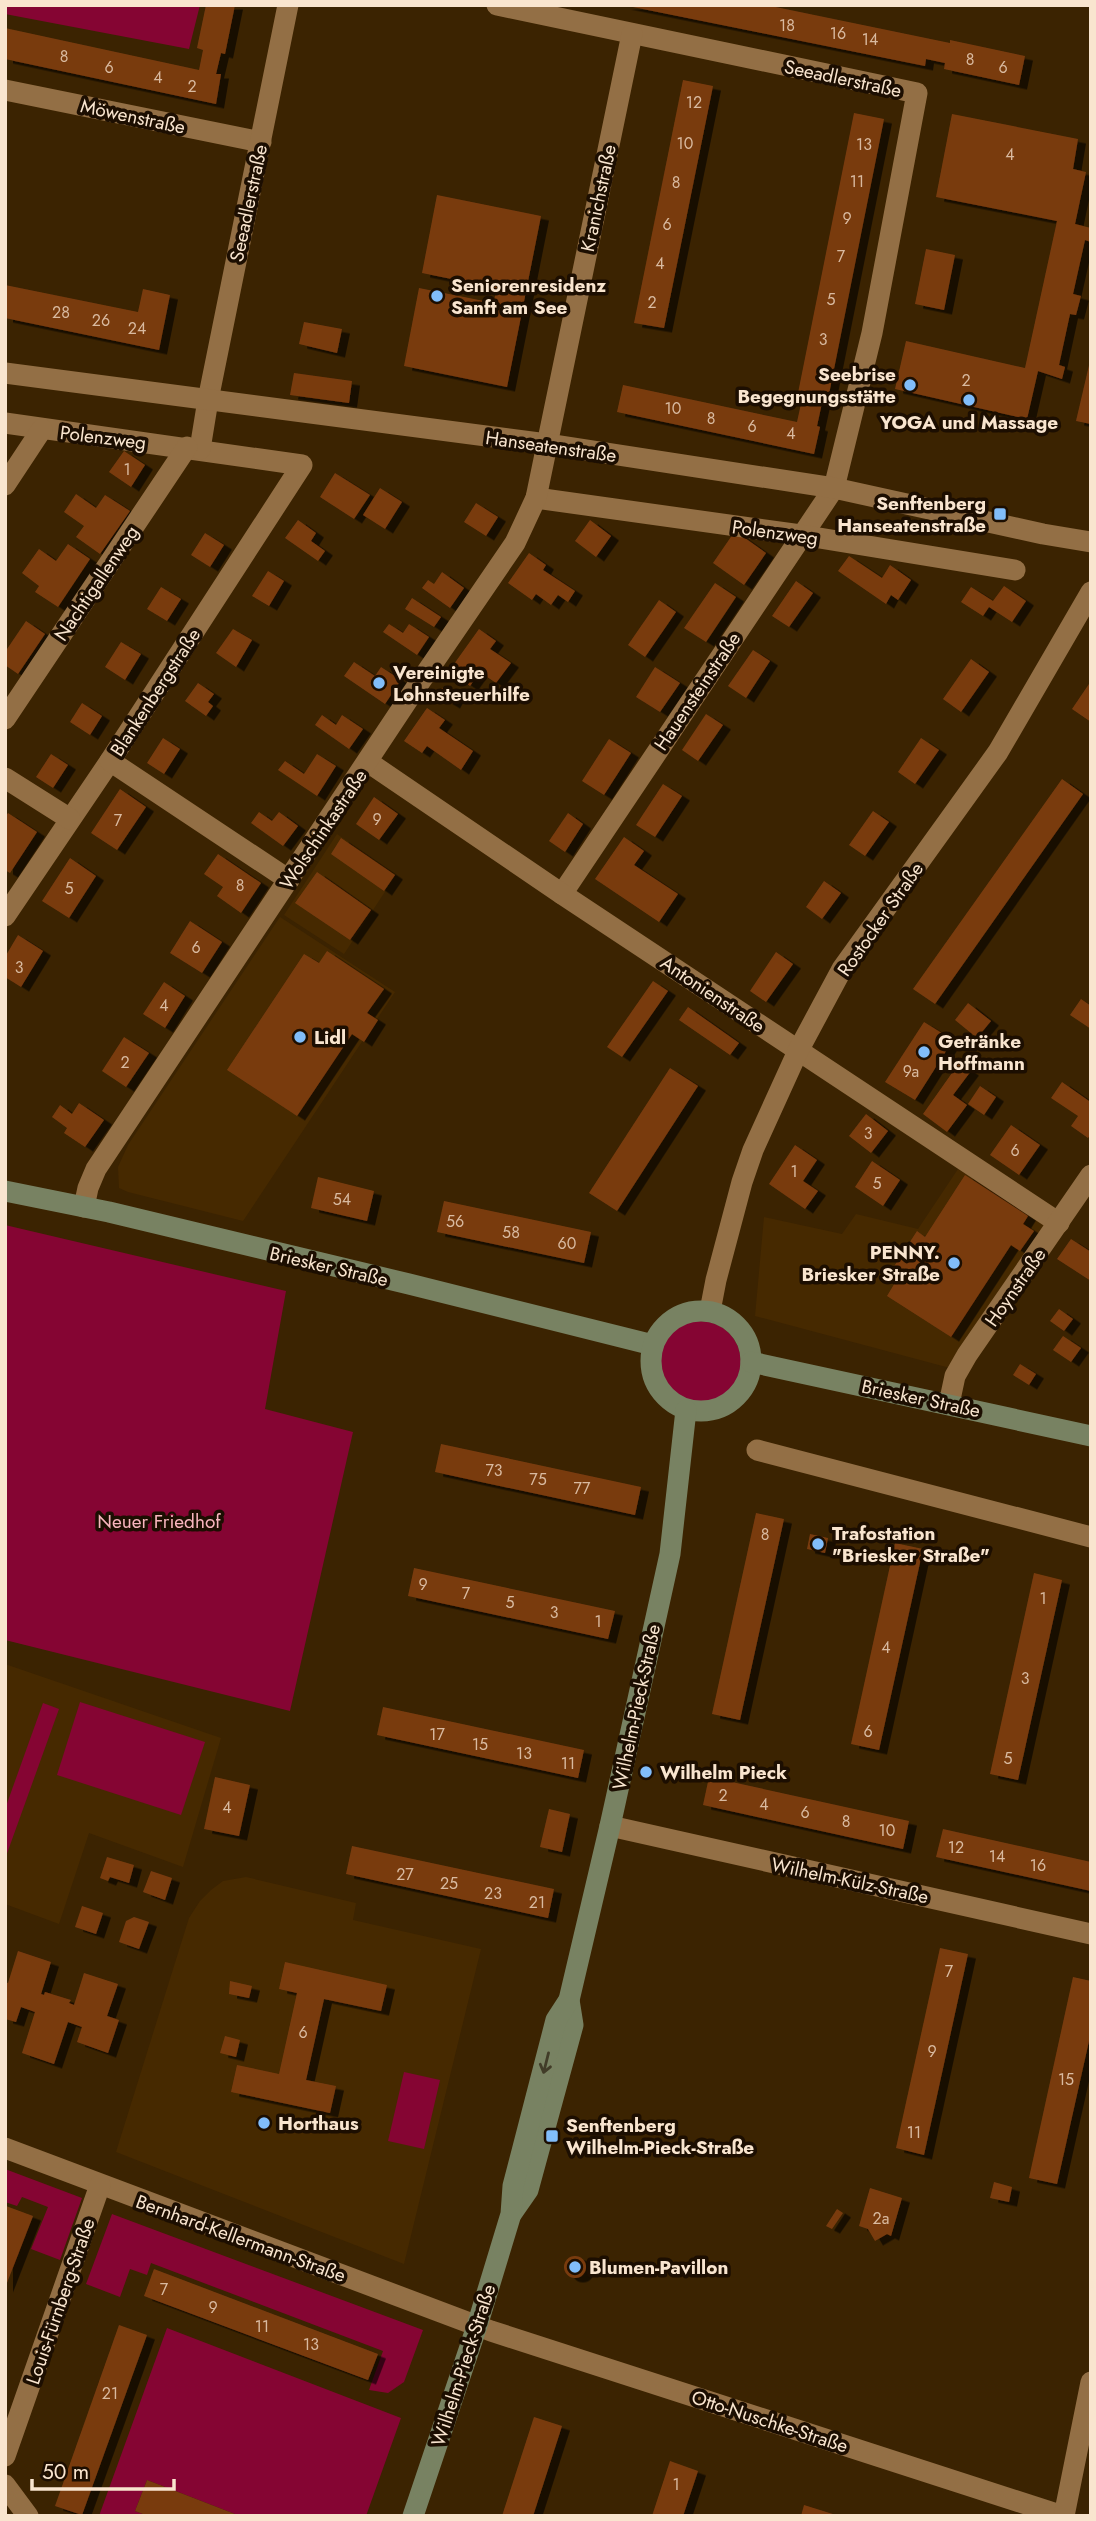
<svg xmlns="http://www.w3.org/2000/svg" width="1096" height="2521" font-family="Jost,sans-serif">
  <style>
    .built { fill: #462900 }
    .green { fill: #850533 }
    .building { fill: #793b11; filter: url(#shadow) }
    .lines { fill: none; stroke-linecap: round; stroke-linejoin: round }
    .minor { stroke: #936f45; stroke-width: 21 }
    .tertiary { stroke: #936f45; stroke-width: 21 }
    .secondary { stroke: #788262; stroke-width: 21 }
    .oneway { stroke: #413c28 }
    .poi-dot { fill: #81bdfa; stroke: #1c0e01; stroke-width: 2.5 }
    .labels { text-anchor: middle; stroke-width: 7; stroke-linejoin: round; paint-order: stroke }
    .number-label { font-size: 16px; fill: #d9baa0 }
    .street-label { font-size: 19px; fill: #f9e5cf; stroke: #1c0e01 }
    .poi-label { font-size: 19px; font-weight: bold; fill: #f9e5cf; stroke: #1c0e01; text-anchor: start }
    .park-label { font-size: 19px; fill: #f9b5be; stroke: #1c0e01 }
  </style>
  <defs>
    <filter id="shadow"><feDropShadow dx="8" dy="4.5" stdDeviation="0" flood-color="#0009"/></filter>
  </defs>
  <rect width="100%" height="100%" fill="#3b2301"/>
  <g class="built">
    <path d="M337 834 396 875 344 954 284 915Z"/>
    <path d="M280 917 395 992 243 1221 128 1192 119 1188 118 1167 128 1145Z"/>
    <path d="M958 1169 1048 1227 950 1368 755 1316 764 1217 842 1234 856 1214 918 1229Z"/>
    <path d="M5 1664 221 1738 183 1867 89 1833 59 1924 5 1904Z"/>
    <path d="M246 1877 356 1903 353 1920 481 1949 404 2264 116 2152 189 1918 200 1901 211 1890 223 1881Z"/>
  </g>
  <g class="green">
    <path d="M5 5H200L189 49 5 14Z"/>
    <path d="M5 1225 286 1291 265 1409 353 1432 290 1711 5 1640Z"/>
    <circle cx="700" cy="1362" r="41"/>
    <path d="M80 1702 205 1742 181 1815 57 1775Z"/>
    <path d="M43 1703 59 1709 5 1859V1809Z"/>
    <path d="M404 2072 440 2080 424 2149 388 2141Z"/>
    <path d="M5 2169 82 2198 60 2260 31 2249 48 2207 22 2197 17 2206 5 2202Z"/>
    <path d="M112 2214 423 2330 404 2382 388 2393 369 2390 383 2351 151 2263 147 2275 130 2269 120 2297 86 2284Z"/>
    <path d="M167 2328 401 2418 366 2516H240L147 2480 135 2511 148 2516H99Z"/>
  </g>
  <g class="building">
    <path d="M206 5H235L225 54 221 53 216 74H221L216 104 5 59V28L199 70 203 50 197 48Z"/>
    <path d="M623 5H766L950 43V40L1025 56 1019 85 944 69 945 63 926 59 925 66Z"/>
    <path d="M683 80 713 86 664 328 634 323Z"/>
    <path d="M854 113 884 119 827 404 822 403 817 426 820 427 814 454 617 412 623 385 797 422 802 399 797 398Z"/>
    <path d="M952 114 1078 139 1073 169 1086 172 1075 224 1091 228V242L1085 240 1073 294 1081 296 1076 315 1070 314 1059 365 1065 367 1062 379 1038 371 1027 419 895 389 906 341 1025 368 1057 221 936 197Z"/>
    <path d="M437 195 541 216 507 387 404 366 419 288 494 303 496 288 422 273Z"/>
    <path d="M926 249 955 255 944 310 915 304Z"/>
    <path d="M5 285 138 312 143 289 170 295 159 350 5 318Z"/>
    <path d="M304 322 342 329 337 353 299 344Z"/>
    <path d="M1090 361H1091V424L1076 421Z"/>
    <path d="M294 373 352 381 349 403 290 395Z"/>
    <path d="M124 451 145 465 131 487 109 472Z"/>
    <path d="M335 473 370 495 354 519 320 497Z"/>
    <path d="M380 488 402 502 385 529 363 515Z"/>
    <path d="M76 494 96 508 105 495 130 511 100 554 76 537 84 526 64 512Z"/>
    <path d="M476 503 498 517 486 536 464 522Z"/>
    <path d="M298 520 316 533 311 541 325 551 318 561 285 538Z"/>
    <path d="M590 520 611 536 596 557 575 541Z"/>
    <path d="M735 531 766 553 744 585 713 563Z"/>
    <path d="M205 533 224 545 210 567 191 555Z"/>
    <path d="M68 544 90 559 58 607 35 592 39 586 22 573 39 549 56 561Z"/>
    <path d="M529 553 546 565 543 570 575 591 568 602 558 595 551 605 536 594 532 600 508 583Z"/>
    <path d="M849 556 882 578 890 565 911 580 898 600 891 595 886 604 838 571Z"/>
    <path d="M268 571 284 581 269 606 252 596Z"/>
    <path d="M442 572 464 588 450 608 422 588 428 580 434 584Z"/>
    <path d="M796 581 813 593 789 627 772 616Z"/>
    <path d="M715 583 736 597 706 642 684 628Z"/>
    <path d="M1004 586 1026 601 1012 622 989 607 983 616 961 602 971 587 993 601Z"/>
    <path d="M161 587 181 599 167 621 147 609Z"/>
    <path d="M412 598 441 617 434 627 405 609Z"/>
    <path d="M659 600 676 612 645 657 628 645Z"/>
    <path d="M26 621 45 634 18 674 5 665V652Z"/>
    <path d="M389 624 403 633 409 624 429 637 417 655 383 632Z"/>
    <path d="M233 629 252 640 236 667 216 653Z"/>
    <path d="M479 629 496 641 490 649 511 663 496 683 480 672 470 686 449 671Z"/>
    <path d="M121 642 141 654 125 680 105 667Z"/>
    <path d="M753 650 770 661 746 698 728 686Z"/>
    <path d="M971 659 989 672 961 712 943 699Z"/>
    <path d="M354 662 375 676 381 667 401 680 385 704 344 676Z"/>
    <path d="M655 667 680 683 660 712 636 697Z"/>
    <path d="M1091 681V722L1072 709Z"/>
    <path d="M198 683 214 694 208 702 213 706 206 716 185 701Z"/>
    <path d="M442 688 456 697 452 704 437 695Z"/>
    <path d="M82 703 102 716 90 735 70 722Z"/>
    <path d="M427 708 445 720 439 728 473 751 461 770 427 746 422 753 404 741Z"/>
    <path d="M706 714 723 725 698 761 682 750Z"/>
    <path d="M322 715 336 725 342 715 363 729 349 749 315 725Z"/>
    <path d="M163 738 180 749 164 774 147 763Z"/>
    <path d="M921 738 939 750 915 784 898 772Z"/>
    <path d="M609 739 631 753 604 795 582 781Z"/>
    <path d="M51 754 68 765 53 788 36 777Z"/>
    <path d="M317 754 336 766 317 796 278 770 285 761 304 774Z"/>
    <path d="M1062 779 1083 794 935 1004 913 989Z"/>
    <path d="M663 784 682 796 655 837 636 825Z"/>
    <path d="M120 789 146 807 117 850 91 833Z"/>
    <path d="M374 797 398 814 379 840 356 824Z"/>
    <path d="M873 811 889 822 865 856 849 845Z"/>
    <path d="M259 812 272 821 279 812 298 826 283 846 251 823Z"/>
    <path d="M8 813 37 832 10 873 5 870V817Z"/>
    <path d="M568 813 583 824 565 852 549 841Z"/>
    <path d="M624 837 644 851 634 865 678 894 659 922 595 879Z"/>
    <path d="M341 838 395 875 384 891 331 854Z"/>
    <path d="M218 854 261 883 241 913 217 896 223 887 204 874Z"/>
    <path d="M70 858 96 876 69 918 42 901Z"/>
    <path d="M317 872 371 910 350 940 295 903Z"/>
    <path d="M824 881 841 893 822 919 806 907Z"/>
    <path d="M190 921 222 942 202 973 170 953Z"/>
    <path d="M18 935 43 951 21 987 5 977V957Z"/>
    <path d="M327 951 384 989 367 1013 378 1020 364 1042 352 1034 297 1116 227 1070 304 954 319 963Z"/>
    <path d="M776 952 793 964 766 1002 750 991Z"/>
    <path d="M653 981 668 991 622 1057 607 1047Z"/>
    <path d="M164 982 185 996 165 1028 143 1014Z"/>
    <path d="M1081 999 1091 1006V1029L1070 1015Z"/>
    <path d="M968 1003 991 1021 977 1038 955 1020Z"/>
    <path d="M688 1007 739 1043 730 1055 679 1020Z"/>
    <path d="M924 1022 953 1040 915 1100 885 1082Z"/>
    <path d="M124 1037 149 1053 126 1087 102 1071Z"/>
    <path d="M959 1063 971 1071 953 1095 967 1105 947 1132 923 1114Z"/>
    <path d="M670 1068 698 1086 617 1211 589 1193Z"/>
    <path d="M1062 1082 1089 1101 1091 1098V1134L1088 1138 1071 1126 1078 1116 1051 1098Z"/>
    <path d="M980 1086 996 1097 984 1115 968 1104Z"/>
    <path d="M79 1103 104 1120 85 1147 64 1133 67 1128 52 1117 60 1105 72 1114Z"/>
    <path d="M866 1114 888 1131 871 1153 849 1136Z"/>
    <path d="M1011 1125 1040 1145 1019 1175 990 1155Z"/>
    <path d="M795 1145 817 1160 803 1181 818 1191 805 1209 769 1184Z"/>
    <path d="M872 1161 900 1180 883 1206 855 1187Z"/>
    <path d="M965 1175 1028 1216 1023 1224 1034 1231 1020 1251 1011 1245 951 1337 887 1296 899 1276 891 1271 917 1231 925 1237Z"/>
    <path d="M318 1177 374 1191 367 1221 311 1208Z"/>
    <path d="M444 1201 591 1232 584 1263 437 1232Z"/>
    <path d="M1071 1239 1091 1252V1281L1057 1259Z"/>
    <path d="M1059 1309 1073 1319 1064 1331 1050 1321Z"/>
    <path d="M1063 1336 1081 1348 1071 1362 1053 1350Z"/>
    <path d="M1020 1364 1036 1374 1029 1385 1013 1375Z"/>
    <path d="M441 1444 641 1487 635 1515 435 1472Z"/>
    <path d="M756 1513 784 1519 740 1720 712 1714Z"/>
    <path d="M810 1534 828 1538 825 1553 807 1549Z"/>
    <path d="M895 1543 923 1549 879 1750 851 1744Z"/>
    <path d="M414 1568 615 1611 608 1639 408 1596Z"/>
    <path d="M1034 1573 1062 1580 1018 1780 990 1774Z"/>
    <path d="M383 1707 584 1750 578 1778 377 1735Z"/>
    <path d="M215 1777 250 1785 239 1836 204 1829Z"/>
    <path d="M709 1777 909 1821 903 1849 703 1805Z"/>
    <path d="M549 1809 570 1814 562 1852 540 1847Z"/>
    <path d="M943 1829 1091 1862V1891L936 1857Z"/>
    <path d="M352 1846 554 1889 548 1918 346 1874Z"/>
    <path d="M107 1857 134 1865 129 1883 110 1877 108 1881 100 1878Z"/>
    <path d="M151 1871 172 1878 165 1900 143 1892Z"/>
    <path d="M82 1906 103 1913 96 1934 75 1927Z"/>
    <path d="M134 1917 149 1922 139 1949 119 1942 126 1921Z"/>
    <path d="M940 1948 968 1954 924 2155 896 2148Z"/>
    <path d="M18 1951 51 1962 41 1994 44 1995 45 1992 71 2000 69 2003 74 2005 84 1973 118 1984 107 2016 119 2020 108 2053 77 2042 82 2027 68 2022 54 2064 22 2053 35 2012 21 2007 16 2022 5 2019V1982L8 1983Z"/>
    <path d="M285 1962 387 1985 381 2011 324 1999 306 2080 336 2086 330 2113 231 2092 237 2065 279 2074 297 1993 279 1989Z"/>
    <path d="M1073 1977 1091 1981V2032L1057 2184 1029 2178Z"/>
    <path d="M230 1981 252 1986 249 1998 229 1994Z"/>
    <path d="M225 2036 240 2040 236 2057 220 2053Z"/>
    <path d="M994 2182 1012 2187 1009 2202 990 2198Z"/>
    <path d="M870 2188 902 2198 891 2236 887 2234 875 2241 868 2229 859 2226Z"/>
    <path d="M6 2206 33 2216 5 2288V2208Z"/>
    <path d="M837 2209 843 2213 832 2229 826 2226Z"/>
    <circle cx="575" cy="2267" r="11"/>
    <path d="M154 2269 378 2354 368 2380 144 2296Z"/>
    <path d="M119 2325 147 2335 82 2515 55 2506Z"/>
    <path d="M534 2417 562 2426 533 2516H502Z"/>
    <path d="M670 2461 698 2471 683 2516H652Z"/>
    <path d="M147 2480 240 2516H148L135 2511Z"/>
    <path d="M804 2505 836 2515V2516H801Z"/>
  </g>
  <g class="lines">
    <g class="minor">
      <path d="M497 5 917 93 872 333 834 488 562 894"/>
      <path d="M5 90 261 142"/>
      <path d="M5 423 302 465 110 761 5 916"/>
      <path d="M200 449 208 400 288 5"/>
      <path d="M5 485 42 429"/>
      <path d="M536 498 801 535 1015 570"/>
      <path d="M5 719 187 447"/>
      <path d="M110 761 289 880"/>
      <path d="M368 762 562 894 1059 1223"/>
      <path d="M5 778 70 819"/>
      <path d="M84 1207 88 1188 96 1169 409 698 515 543 536 498 632 34"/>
      <path d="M949 1404 955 1376 967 1355 1091 1175"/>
      <path d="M757 1450 1091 1537"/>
      <path d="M610 1826 1091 1934"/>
      <path d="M5 2148 491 2331 1063 2516"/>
      <path d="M5 2456 100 2185"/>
      <path d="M5 2485 28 2516"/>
      <path d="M1064 2516 1091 2382"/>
    </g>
    <g class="tertiary">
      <path d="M5 373 547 444 834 488 1043 534 1091 542"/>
      <path d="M710 1311 716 1280 742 1182 753 1150 798 1051 842 969 998 752 1091 592"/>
    </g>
    <g class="secondary">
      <path d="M5 1191 109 1212 409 1284 653 1345"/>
      <circle cx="701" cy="1361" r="50"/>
      <path d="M751 1362 1091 1436"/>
      <path d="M512 2213 528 2190 573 2025 569 2000"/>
      <path d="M413 2516 477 2326 511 2214 513 2186 556 2020 569 2000 610 1826 670 1554 686 1410"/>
    </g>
  </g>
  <defs><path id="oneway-shaft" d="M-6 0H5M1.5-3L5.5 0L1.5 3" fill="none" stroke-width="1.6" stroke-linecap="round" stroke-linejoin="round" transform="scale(1.75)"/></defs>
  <use class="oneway" href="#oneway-shaft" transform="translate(546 2063) rotate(104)"/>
  <g class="poi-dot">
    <circle cx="437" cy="296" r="7"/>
    <circle cx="910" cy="385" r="7"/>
    <circle cx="969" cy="400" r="7"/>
    <rect x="993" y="507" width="14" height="14" rx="3.5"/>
    <circle cx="379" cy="683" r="7"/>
    <circle cx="300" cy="1037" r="7"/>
    <circle cx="924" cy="1052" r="7"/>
    <circle cx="954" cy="1263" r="7"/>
    <circle cx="818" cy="1544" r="7"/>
    <circle cx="646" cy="1772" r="7"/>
    <circle cx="264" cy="2123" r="7"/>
    <rect x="545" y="2129" width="14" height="14" rx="3.5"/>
    <circle cx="575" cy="2267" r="7"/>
  </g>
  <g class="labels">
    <g class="number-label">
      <text x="787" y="31">18</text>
      <text x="838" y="39">16</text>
      <text x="870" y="45">14</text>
      <text x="64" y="62">8</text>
      <text x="970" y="65">8</text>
      <text x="109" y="73">6</text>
      <text x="1003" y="73">6</text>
      <text x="158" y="83">4</text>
      <text x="192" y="92">2</text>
      <text x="694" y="108">12</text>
      <text x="685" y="149">10</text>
      <text x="864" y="150">13</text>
      <text x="1010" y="160">4</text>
      <text x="857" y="187">11</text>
      <text x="676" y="188">8</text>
      <text x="847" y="224">9</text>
      <text x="667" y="230">6</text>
      <text x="841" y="262">7</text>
      <text x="660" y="269">4</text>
      <text x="831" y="305">5</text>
      <text x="652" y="308">2</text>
      <text x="61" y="318">28</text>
      <text x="101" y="326">26</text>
      <text x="137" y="334">24</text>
      <text x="823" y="345">3</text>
      <text x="966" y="386">2</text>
      <text x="673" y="414">10</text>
      <text x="711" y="424">8</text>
      <text x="752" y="432">6</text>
      <text x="791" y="439">4</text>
      <text x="127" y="475">1</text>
      <text x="377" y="825">9</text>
      <text x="118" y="826">7</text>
      <text x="240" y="891">8</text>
      <text x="69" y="894">5</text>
      <text x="196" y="953">6</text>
      <text x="19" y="973">3</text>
      <text x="164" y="1011">4</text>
      <text x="125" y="1068">2</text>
      <text x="911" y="1077">9a</text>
      <text x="868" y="1139">3</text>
      <text x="1015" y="1156">6</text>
      <text x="794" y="1177">1</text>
      <text x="877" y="1189">5</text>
      <text x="342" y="1205">54</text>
      <text x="455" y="1227">56</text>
      <text x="511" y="1238">58</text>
      <text x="567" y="1249">60</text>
      <text x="494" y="1476">73</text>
      <text x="538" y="1485">75</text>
      <text x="582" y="1494">77</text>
      <text x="765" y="1540">8</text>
      <text x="423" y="1590">9</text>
      <text x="466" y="1599">7</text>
      <text x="1043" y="1604">1</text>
      <text x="510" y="1608">5</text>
      <text x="554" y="1618">3</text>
      <text x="598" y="1627">1</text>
      <text x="886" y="1653">4</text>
      <text x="1025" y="1684">3</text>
      <text x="868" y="1737">6</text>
      <text x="437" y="1740">17</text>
      <text x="480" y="1750">15</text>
      <text x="524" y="1759">13</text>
      <text x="1008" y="1764">5</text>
      <text x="568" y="1769">11</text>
      <text x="723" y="1801">2</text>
      <text x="764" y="1810">4</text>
      <text x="227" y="1813">4</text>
      <text x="805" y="1818">6</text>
      <text x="846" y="1827">8</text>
      <text x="887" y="1836">10</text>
      <text x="956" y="1853">12</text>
      <text x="997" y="1862">14</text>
      <text x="1038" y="1871">16</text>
      <text x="405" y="1880">27</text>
      <text x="449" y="1889">25</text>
      <text x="493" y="1899">23</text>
      <text x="537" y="1908">21</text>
      <text x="949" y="1977">7</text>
      <text x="303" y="2038">6</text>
      <text x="932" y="2057">9</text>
      <text x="1066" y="2085">15</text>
      <text x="914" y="2138">11</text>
      <text x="881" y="2224">2a</text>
      <text x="164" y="2295">7</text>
      <text x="213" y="2313">9</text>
      <text x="262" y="2332">11</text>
      <text x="311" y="2350">13</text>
      <text x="110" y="2399">21</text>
      <text x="676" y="2490">1</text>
    </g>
    <g class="street-label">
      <text transform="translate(843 78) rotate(12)" y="7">Seeadlerstraße</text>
      <text transform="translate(133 116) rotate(12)" y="7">Möwenstraße</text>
      <text transform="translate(598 198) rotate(-78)" y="7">Kranichstraße</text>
      <text transform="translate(248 203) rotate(-78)" y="7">Seeadlerstraße</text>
      <text transform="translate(103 437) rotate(7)" y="7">Polenzweg</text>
      <text transform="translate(551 446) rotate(8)" y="7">Hanseatenstraße</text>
      <text transform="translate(775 532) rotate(8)" y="7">Polenzweg</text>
      <text transform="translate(96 583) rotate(-56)" y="7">Nachtigallenweg</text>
      <text transform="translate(697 691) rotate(-56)" y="7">Hauensteinstraße</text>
      <text transform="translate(155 692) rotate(-57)" y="7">Blankenbergstraße</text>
      <text transform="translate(323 829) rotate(-56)" y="7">Wolschinkastraße</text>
      <text transform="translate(880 919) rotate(-55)" y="7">Rostocker Straße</text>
      <text transform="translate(713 994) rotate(34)" y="7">Antonienstraße</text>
      <text transform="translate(329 1266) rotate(13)" y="7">Briesker Straße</text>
      <text transform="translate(1015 1287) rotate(-55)" y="7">Hoynstraße</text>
      <text transform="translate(921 1398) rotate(12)" y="7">Briesker Straße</text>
      <text transform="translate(636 1707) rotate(-78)" y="7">Wilhelm-Pieck-Straße</text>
      <text transform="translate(850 1880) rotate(12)" y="7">Wilhelm-Külz-Straße</text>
      <text transform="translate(241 2238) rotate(20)" y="7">Bernhard-Kellermann-Straße</text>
      <text transform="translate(60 2301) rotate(-71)" y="7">Louis-Fürnberg-Straße</text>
      <text transform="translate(463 2365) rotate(-72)" y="7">Wilhelm-Pieck-Straße</text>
      <text transform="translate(770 2421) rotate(18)" y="7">Otto-Nuschke-Straße</text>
    </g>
    <g class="poi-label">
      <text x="451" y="292">Seniorenresidenz<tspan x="451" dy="22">Sanft am See</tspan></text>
      <text x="896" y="381" text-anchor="end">Seebrise<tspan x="896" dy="22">Begegnungsstätte</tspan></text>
      <text x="969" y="429" text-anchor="middle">YOGA und Massage</text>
      <text x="986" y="510" text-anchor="end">Senftenberg<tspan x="986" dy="22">Hanseatenstraße</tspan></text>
      <text x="393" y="679">Vereinigte<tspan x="393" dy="22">Lohnsteuerhilfe</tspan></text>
      <text x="314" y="1044">Lidl</text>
      <text x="938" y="1048">Getränke<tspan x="938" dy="22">Hoffmann</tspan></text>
      <text x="940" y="1259" text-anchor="end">PENNY.<tspan x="940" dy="22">Briesker Straße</tspan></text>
      <text x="832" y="1540">Trafostation<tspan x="832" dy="22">"Briesker Straße"</tspan></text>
      <text x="660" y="1779">Wilhelm Pieck</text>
      <text x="278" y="2130">Horthaus</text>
      <text x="566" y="2132">Senftenberg<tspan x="566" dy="22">Wilhelm-Pieck-Straße</tspan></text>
      <text x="589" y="2274">Blumen-Pavillon</text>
    </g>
    <g class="park-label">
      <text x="159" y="1528">Neuer Friedhof</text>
    </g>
  </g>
  <rect width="1096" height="2521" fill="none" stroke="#f9e5cf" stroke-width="14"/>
  <path d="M32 2479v10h142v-10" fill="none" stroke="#f9e5cf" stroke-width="3.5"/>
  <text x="42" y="2479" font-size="21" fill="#f9e5cf" stroke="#1c0e01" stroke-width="5" paint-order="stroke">50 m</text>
</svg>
